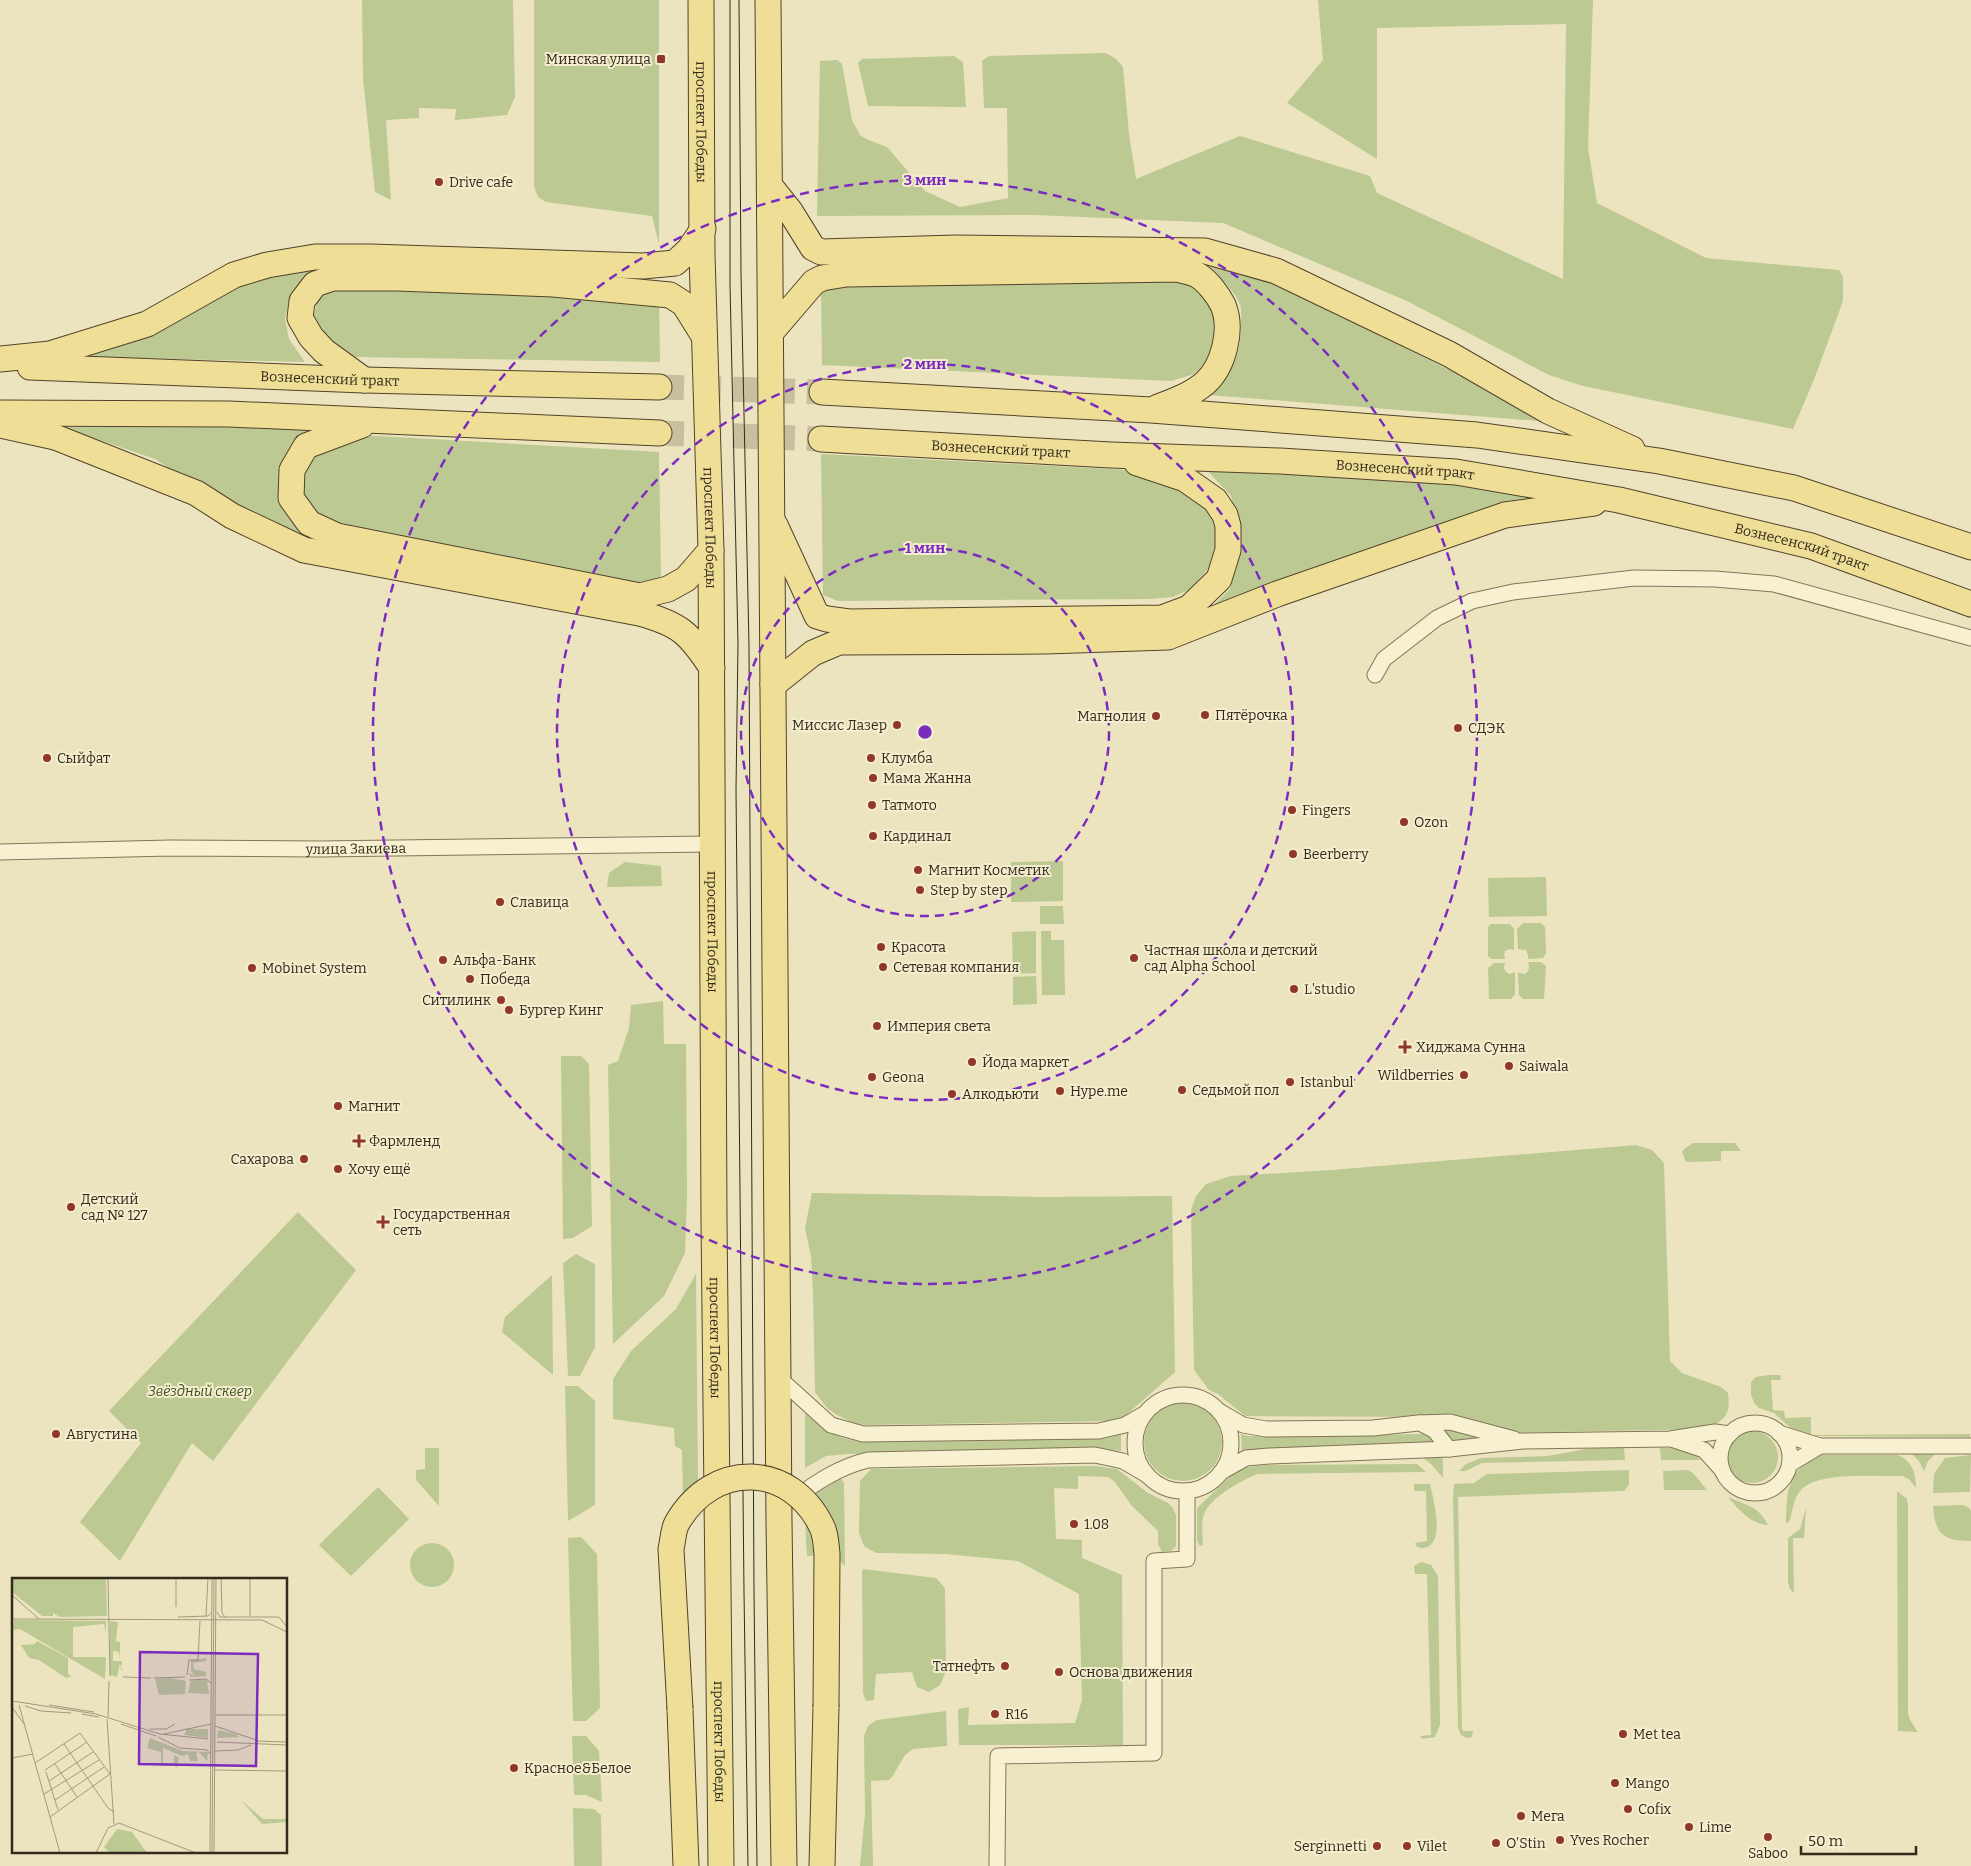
<svg xmlns="http://www.w3.org/2000/svg" width="1971" height="1866" font-family="Bitter,serif">
  <style>
    .green { fill: #bcc993 }
    .lines { fill: none; stroke-linecap: round; stroke-linejoin: round }
    .primary-tunnel { stroke: #c7bf9e; stroke-width: 25; stroke-dasharray: 25 12; stroke-linecap: butt }
    .street-casing { stroke: #837558; stroke-width: 17 }
    .primary-casing { stroke: #51422c; stroke-width: 27 }
    .street { stroke: #f7f1d1; stroke-width: 15 }
    .primary { stroke: #efdf96; stroke-width: 25 }
    .tram { stroke: #332a1c; stroke-width: 1 }
    .primary-bridge-casing { stroke: #51422c; stroke-width: 27; stroke-linecap: butt }
    .primary-bridge { stroke: #efdf96; stroke-width: 25 }
    .ring { fill: none; stroke: #7b2cbf; stroke-width: 2.5; stroke-dasharray: 9 6 }
    .poi-dot { fill: #90372a; stroke: #f4eece; stroke-width: 2 }
    .labels { text-anchor: middle; stroke-width: 4; stroke-linejoin: round; paint-order: stroke }
    .poi-label { font-size: 14px; fill: #332a1c; stroke: #f4eece; text-anchor: start }
    .street-label { font-size: 14px; fill: #332a1c; stroke: #f4eece }
    .park-label { font-size: 14px; font-style: italic; fill: #3e4f23; stroke: #f4eece }
    .inset-road { fill: none; stroke: #a29a7d; stroke-width: 1 }
    .view { fill: #7b2cbf; fill-opacity: 0.15; stroke: #7b2cbf; stroke-width: 2.5 }
    .inset-edge { fill: none; stroke: #332a1c; stroke-width: 2.5 }
    .centre { fill: #7b2cbf; stroke: #f4eece; stroke-width: 2.5 }
    .ring-label { font-size: 15px; text-anchor: middle; font-weight: bold; fill: #7b2cbf; stroke: #f4eece; stroke-width: 4; stroke-linejoin: round; paint-order: stroke }
  </style>
  <rect width="100%" height="100%" fill="#ece4be"/>
  <g class="green">
    <path d="M362 0H513L515 97 507 115 455 120 456 109 419 108V118L386 120 391 200 375 192 363 79Z"/>
    <path d="M534 0H659V244L652 216 546 202 538 197 534 186Z"/>
    <path d="M1318 0H1593L1588 148 1597 203 1706 258 1839 270 1843 277V301L1815 377 1793 429 1583 386 1549 375 1407 301 1223 223 1034 215 817 216 820 61 837 60 842 64 852 120 860 135 866 139 887 147 925 191 960 207 1008 198 1007 108H984L982 61 989 56 1106 53 1116 59 1123 67 1129 134 1136 179 1240 136 1370 176 1377 193 1563 279 1566 24 1377 28V159L1287 103 1323 60Z"/>
    <path d="M954 56 963 62 966 107 868 106 858 63 862 59Z"/>
    <path d="M1202 258 1279 285 1553 422 1209 395C1232 372 1241 357 1241 324 1241 319 1242 310 1240 305 1237 293 1211 267 1202 258Z"/>
    <path d="M322 268 291 296 285 318 289 339 305 362 81 357 225 290 259 278Z"/>
    <path d="M840 280 1191 281 1209 296 1219 334 1206 362 1194 374 1171 381 822 365 821 290Z"/>
    <path d="M334 285 659 299 660 362 354 357 333 353 312 320 319 296Z"/>
    <path d="M312 426 292 462 295 524 302 544 244 517 155 459 61 427Z"/>
    <path d="M361 435 659 452 661 577 659 586 643 589 327 528 302 496 301 475 316 447Z"/>
    <path d="M821 454 1188 473 1219 525 1214 562 1191 589 1173 597 1150 599 838 601 823 595Z"/>
    <path d="M1204 467 1461 481 1566 496 1531 498 1488 508 1201 618 1230 589 1238 554V527L1231 496Z"/>
    <path d="M1063 861V901L1011 902V862Z"/>
    <path d="M625 862 661 866 662 886 607 887 609 873Z"/>
    <path d="M1546 877 1547 916 1489 917 1488 878Z"/>
    <path d="M1040 906H1063L1064 924H1040Z"/>
    <path d="M1523 923H1541L1545 927 1546 953 1543 958 1528 959V955L1526 950 1518 949 1517 929Z"/>
    <path d="M1491 924H1510L1514 929V950L1509 949 1505 951 1504 955 1505 959H1492L1488 956V927Z"/>
    <path d="M1036 931V973L1013 974 1012 932Z"/>
    <path d="M1041 931H1051V940H1064L1065 995H1042Z"/>
    <path d="M1528 962H1541L1546 966 1544 999H1523L1519 995 1518 973 1525 974C1529 971 1530 967 1528 962Z"/>
    <path d="M1494 963H1505L1504 968 1506 972 1510 974 1515 972V994L1511 999H1489L1488 968Z"/>
    <path d="M1036 976 1037 1004 1013 1005V977Z"/>
    <path d="M663 1001 664 1044H686L687 1197 685 1253 664 1296 613 1344 608 1065 618 1061 629 1028 631 1005Z"/>
    <path d="M561 1056H581L589 1064 592 1226 573 1238 563 1239Z"/>
    <path d="M1693 1143H1735L1741 1151H1721V1161L1686 1162 1682 1152 1684 1149Z"/>
    <path d="M1636 1145 1652 1150 1664 1163 1670 1361 1682 1373 1721 1387 1728 1393C1731 1415 1725 1419 1707 1429L1502 1433 1439 1417 1245 1416 1218 1394 1209 1390 1194 1370 1191 1210 1196 1196 1206 1184 1231 1176 1331 1170Z"/>
    <path d="M812 1193 1040 1197 1172 1196 1175 1372 1123 1418 1109 1421 866 1425 855 1424 837 1415 828 1409 815 1392 813 1291 811 1257 805 1228Z"/>
    <path d="M298 1212 356 1270 213 1461 192 1443 120 1561 80 1522 141 1443 109 1411Z"/>
    <path d="M576 1254 595 1264V1347L580 1376H568L563 1263Z"/>
    <path d="M696 1274 698 1487 683 1502 682 1450 675 1446 674 1428 613 1419V1379L631 1351 676 1309Z"/>
    <path d="M552 1275 553 1375 502 1332 505 1317Z"/>
    <path d="M1769 1375H1780L1781 1380H1771L1773 1410 1784 1411 1785 1418 1811 1417V1435L1970 1434V1437L1811 1436 1795 1432 1774 1413 1759 1408 1754 1403 1751 1394V1382L1756 1377Z"/>
    <path d="M565 1386H578L595 1401V1505L568 1521Z"/>
    <circle cx="1183" cy="1442" r="39"/>
    <path d="M805 1412C823 1430 839 1440 865 1442L1109 1438 1121 1434V1451L1110 1450 847 1454 826 1456 805 1468Z"/>
    <path d="M1436 1426 1497 1441 1451 1442Z"/>
    <circle cx="1752" cy="1457" r="26"/>
    <path d="M1241 1434 1247 1436 1426 1434 1437 1443 1242 1450Z"/>
    <path d="M425 1448H439V1506L416 1480V1470L425 1469Z"/>
    <path d="M1591 1448H1624L1625 1460 1482 1463 1466 1471H1459L1466 1464 1481 1458 1548 1456Z"/>
    <path d="M1660 1448C1677 1448 1689 1448 1701 1460H1661Z"/>
    <path d="M1440 1453 1443 1460V1478L1431 1464 1418 1454Z"/>
    <path d="M1912 1454H1935L1928 1461 1924 1471 1919 1461Z"/>
    <path d="M1818 1455H1897C1912 1460 1916 1473 1916 1488L1909 1479 1902 1476C1877 1477 1818 1471 1801 1490 1793 1498 1793 1512 1789 1522L1786 1523C1787 1490 1786 1473 1818 1455Z"/>
    <path d="M1971 1455 1970 1492 1933 1493 1934 1474 1945 1458Z"/>
    <path d="M1417 1464 1426 1472 1257 1474C1241 1481 1206 1499 1203 1518 1201 1526 1203 1537 1203 1546L1199 1545 1197 1540V1508L1239 1468 1266 1465Z"/>
    <path d="M1096 1466 1117 1469 1148 1493 1168 1503 1173 1508 1176 1515V1546L1171 1551 1162 1552 1158 1544V1531L1131 1505 1115 1482 1108 1477 1078 1476V1489L1054 1488 1056 1539 1082 1540V1558L1122 1575 1123 1745H959L958 1709 969 1707 968 1725 1075 1723 1082 1700 1079 1594 1018 1561 946 1554 876 1553 864 1546 859 1533 860 1481 871 1469Z"/>
    <path d="M1629 1470V1485L1624 1491 1458 1497 1462 1728 1463 1731H1473L1472 1737 1466 1738 1461 1735 1458 1728 1453 1499 1454 1484 1474 1483 1487 1474Z"/>
    <path d="M1688 1470 1694 1474 1707 1490H1664L1663 1471Z"/>
    <path d="M839 1476 844 1483 845 1566 833 1555 807 1556C806 1537 801 1500 818 1487 824 1483 832 1480 839 1476Z"/>
    <path d="M1414 1484H1430C1433 1498 1445 1540 1427 1547 1422 1549 1420 1548 1416 1546L1415 1543 1427 1541 1426 1491H1414Z"/>
    <path d="M378 1487 409 1519 351 1576 319 1545Z"/>
    <path d="M1897 1491 1907 1499 1908 1507V1714L1910 1720 1918 1732 1898 1731Z"/>
    <path d="M1728 1497C1747 1506 1758 1505 1768 1525 1751 1524 1739 1510 1728 1497Z"/>
    <path d="M1963 1505 1969 1508 1971 1511V1541C1943 1541 1935 1534 1933 1506Z"/>
    <path d="M1806 1508 1804 1538H1793L1794 1593 1790 1589 1788 1582V1538L1800 1529Z"/>
    <path d="M581 1537 597 1554 600 1708 586 1721H573L568 1538Z"/>
    <circle cx="432" cy="1565" r="22"/>
    <path d="M1421 1562 1431 1565 1438 1576 1440 1725 1435 1737 1422 1739 1420 1736 1431 1735 1427 1574H1415L1414 1566Z"/>
    <path d="M863 1569 936 1578 945 1588 946 1671 940 1685 929 1692 917 1687 912 1672 876 1674 874 1700 866 1701 863 1693 862 1572Z"/>
    <path d="M946 1711 947 1746 913 1749 905 1755 892 1777 889 1780 871 1781 873 1866H860L865 1813 864 1736 868 1726 877 1720Z"/>
    <path d="M572 1736H586L599 1751 602 1802 586 1795H574Z"/>
    <path d="M573 1808 594 1809 601 1815 602 1866H574Z"/>
  </g>
  <g class="lines">
    <g class="primary-tunnel">
      <path d="M659 387 822 392"/>
      <path d="M659 433 821 439"/>
    </g>
    <g class="street-casing">
      <g id="street">
        <path d="M1375 675 1384 659 1437 618 1472 601 1513 592 1634 578 1715 579 1774 584 1971 638"/>
        <path id="s1" d="M0 852 171 848 319 849 712 844"/>
        <path d="M778 1377 831 1425 863 1434 1099 1431 1125 1425 1144 1414"/>
        <circle cx="1183" cy="1443" r="48"/>
        <path d="M1219 1411 1243 1425 1266 1429 1373 1428 1418 1423 1450 1422 1514 1439"/>
        <path d="M1420 1423 1435 1431 1449 1449"/>
        <circle cx="1755" cy="1458" r="35"/>
        <path d="M1779 1433 1820 1446H1971"/>
        <path d="M1674 1440 1704 1450 1722 1470"/>
        <path d="M1790 1464 1820 1446"/>
        <path d="M1221 1472 1246 1458 1269 1456 1449 1449 1523 1441 1670 1439 1715 1432 1730 1434"/>
        <path d="M793 1500C816 1482 839 1467 868 1460L1095 1455 1123 1461 1147 1475"/>
        <path d="M997 1866 998 1756 1154 1753V1561L1187 1559V1491"/>
      </g>
    </g>
    <g class="primary-casing">
      <g id="primary">
        <path id="s2" d="M701 0 702 254 711 550 714 1220 721 1866"/>
        <path d="M768 0 779 1522 784 1866"/>
        <path d="M770 186 790 211 813 248 821 252 956 248 1205 251 1276 271 1449 354 1548 411 1632 449"/>
        <path d="M772 331 814 282 822 278 846 274 1177 269C1184 271 1193 272 1199 276 1208 282 1218 295 1223 305 1233 329 1224 366 1205 383 1191 395 1174 401 1158 407"/>
        <path d="M0 359 50 354 147 324 234 275 267 265 315 257H371L643 266 675 263 689 250 703 229"/>
        <path id="s3" d="M30 367 364 380 659 387"/>
        <path d="M364 380 324 351 311 337 300 318 302 301 315 284 333 278H397L553 284 670 295 684 304 704 336"/>
        <path d="M822 392 1151 410 1477 435 1659 461 1794 488 1971 547"/>
        <path d="M0 413 229 414 659 433"/>
        <path d="M0 425 55 437 196 493 232 516 304 550 639 613C680 624 689 633 712 668"/>
        <path d="M362 425 306 446 292 470 291 498 309 523 337 536 640 596 668 589 686 579 711 550"/>
        <path id="s4" d="M821 439 1111 455 1280 461 1456 472 1619 500 1811 546 1971 604"/>
        <path d="M775 525 817 616 827 619 849 622 1162 618 1189 608 1219 579 1228 550V526L1225 515 1215 500 1185 479 1137 463"/>
        <path d="M773 685 813 653 839 642 1046 641 1168 637 1277 594 1505 515 1594 503"/>
        <path d="M680 1709 686 1866"/>
        <path d="M822 1866 826 1707"/>
      </g>
    </g>
    <use href="#street" class="street"/>
    <use href="#primary" class="primary"/>
    <g class="tram">
      <path d="M730 0V284L738 644 736 790 744 1592 748 1866"/>
      <path d="M739 0 741 274 749 646 754 1591 757 1866"/>
    </g>
    <g class="primary-bridge-casing">
      <path id="primary-bridge" d="M680 1709 671 1549C673 1541 673 1530 677 1523 713 1460 791 1462 822 1527 826 1535 826 1545 827 1554L826 1707"/>
    </g>
    <use href="#primary-bridge" class="primary-bridge"/>
  </g>
  <g class="ring">
    <circle cx="925" cy="732" r="184"/>
    <circle cx="925" cy="732" r="368"/>
    <circle cx="925" cy="732" r="552"/>
  </g>
  <g class="poi-dot">
    <rect x="656" y="54" width="10" height="10" rx="2.5"/>
    <circle cx="439" cy="182" r="5"/>
    <circle cx="1205" cy="715" r="5"/>
    <circle cx="1156" cy="716" r="5"/>
    <circle cx="897" cy="725" r="5"/>
    <circle cx="1458" cy="728" r="5"/>
    <circle cx="47" cy="758" r="5"/>
    <circle cx="871" cy="758" r="5"/>
    <circle cx="873" cy="778" r="5"/>
    <circle cx="872" cy="805" r="5"/>
    <circle cx="1292" cy="810" r="5"/>
    <circle cx="1404" cy="822" r="5"/>
    <circle cx="873" cy="836" r="5"/>
    <circle cx="1293" cy="854" r="5"/>
    <circle cx="918" cy="870" r="5"/>
    <circle cx="920" cy="890" r="5"/>
    <circle cx="500" cy="902" r="5"/>
    <circle cx="881" cy="947" r="5"/>
    <circle cx="1134" cy="958" r="5"/>
    <circle cx="443" cy="960" r="5"/>
    <circle cx="883" cy="967" r="5"/>
    <circle cx="252" cy="968" r="5"/>
    <circle cx="470" cy="979" r="5"/>
    <circle cx="1294" cy="989" r="5"/>
    <circle cx="501" cy="1000" r="5"/>
    <circle cx="509" cy="1010" r="5"/>
    <circle cx="877" cy="1026" r="5"/>
    <path d="M1402.5 1039.5h5v5h5v5h-5v5h-5v-5h-5v-5h5z"/>
    <circle cx="972" cy="1062" r="5"/>
    <circle cx="1509" cy="1066" r="5"/>
    <circle cx="1464" cy="1075" r="5"/>
    <circle cx="872" cy="1077" r="5"/>
    <circle cx="1290" cy="1082" r="5"/>
    <circle cx="1182" cy="1090" r="5"/>
    <circle cx="1060" cy="1091" r="5"/>
    <circle cx="952" cy="1094" r="5"/>
    <circle cx="338" cy="1106" r="5"/>
    <path d="M356.5 1133.5h5v5h5v5h-5v5h-5v-5h-5v-5h5z"/>
    <circle cx="304" cy="1159" r="5"/>
    <circle cx="338" cy="1169" r="5"/>
    <circle cx="71" cy="1207" r="5"/>
    <path d="M380.5 1214.5h5v5h5v5h-5v5h-5v-5h-5v-5h5z"/>
    <circle cx="56" cy="1434" r="5"/>
    <circle cx="1074" cy="1524" r="5"/>
    <circle cx="1005" cy="1666" r="5"/>
    <circle cx="1059" cy="1672" r="5"/>
    <circle cx="995" cy="1714" r="5"/>
    <circle cx="1623" cy="1734" r="5"/>
    <circle cx="514" cy="1768" r="5"/>
    <circle cx="1615" cy="1783" r="5"/>
    <circle cx="1628" cy="1809" r="5"/>
    <circle cx="1521" cy="1816" r="5"/>
    <circle cx="1689" cy="1827" r="5"/>
    <circle cx="1768" cy="1837" r="5"/>
    <circle cx="1560" cy="1840" r="5"/>
    <circle cx="1496" cy="1843" r="5"/>
    <circle cx="1377" cy="1846" r="5"/>
    <circle cx="1407" cy="1846" r="5"/>
  </g>
  <g class="labels">
    <g class="poi-label">
      <text x="651" y="64" text-anchor="end">Минская улица</text>
      <text x="449" y="187">Drive cafe</text>
      <text x="1215" y="720">Пятёрочка</text>
      <text x="1146" y="721" text-anchor="end">Магнолия</text>
      <text x="887" y="730" text-anchor="end">Миссис Лазер</text>
      <text x="1468" y="733">СДЭК</text>
      <text x="57" y="763">Сыйфат</text>
      <text x="881" y="763">Клумба</text>
      <text x="883" y="783">Мама Жанна</text>
      <text x="882" y="810">Татмото</text>
      <text x="1302" y="815">Fingers</text>
      <text x="1414" y="827">Ozon</text>
      <text x="883" y="841">Кардинал</text>
      <text x="1303" y="859">Beerberry</text>
      <text x="928" y="875">Магнит Косметик</text>
      <text x="930" y="895">Step by step</text>
      <text x="510" y="907">Славица</text>
      <text x="891" y="952">Красота</text>
      <text x="1144" y="955">Частная школа и детский<tspan x="1144" dy="16">сад Alpha School</tspan></text>
      <text x="453" y="965">Альфа-Банк</text>
      <text x="893" y="972">Сетевая компания</text>
      <text x="262" y="973">Mobinet System</text>
      <text x="480" y="984">Победа</text>
      <text x="1304" y="994">L'studio</text>
      <text x="491" y="1005" text-anchor="end">Ситилинк</text>
      <text x="519" y="1015">Бургер Кинг</text>
      <text x="887" y="1031">Империя света</text>
      <text x="1416" y="1052">Хиджама Сунна</text>
      <text x="982" y="1067">Йода маркет</text>
      <text x="1519" y="1071">Saiwala</text>
      <text x="1454" y="1080" text-anchor="end">Wildberries</text>
      <text x="882" y="1082">Geona</text>
      <text x="1300" y="1087">Istanbul</text>
      <text x="1192" y="1095">Седьмой пол</text>
      <text x="1070" y="1096">Hype.me</text>
      <text x="962" y="1099">Алкодьюти</text>
      <text x="348" y="1111">Магнит</text>
      <text x="369" y="1146">Фармленд</text>
      <text x="294" y="1164" text-anchor="end">Сахарова</text>
      <text x="348" y="1174">Хочу ещё</text>
      <text x="81" y="1204">Детский<tspan x="81" dy="16">сад № 127</tspan></text>
      <text x="393" y="1219">Государственная<tspan x="393" dy="16">сеть</tspan></text>
      <text x="66" y="1439">Августина</text>
      <text x="1084" y="1529">1.08</text>
      <text x="995" y="1671" text-anchor="end">Татнефть</text>
      <text x="1069" y="1677">Основа движения</text>
      <text x="1005" y="1719">R16</text>
      <text x="1633" y="1739">Met tea</text>
      <text x="524" y="1773">Красное&amp;Белое</text>
      <text x="1625" y="1788">Mango</text>
      <text x="1638" y="1814">Cofix</text>
      <text x="1531" y="1821">Мега</text>
      <text x="1699" y="1832">Lime</text>
      <text x="1570" y="1845">Yves Rocher</text>
      <text x="1506" y="1848">O'Stin</text>
      <text x="1367" y="1851" text-anchor="end">Serginnetti</text>
      <text x="1417" y="1851">Vilet</text>
      <text x="1768" y="1858" text-anchor="middle">Saboo</text>
    </g>
    <g class="street-label">
      <text dy="5" stroke="none"><textPath href="#s2" startOffset="122">проспект Победы</textPath></text>
      <text dy="5" stroke="none"><textPath href="#s3" startOffset="300">Вознесенский тракт</textPath></text>
      <text dy="5" stroke="none"><textPath href="#s4" startOffset="180">Вознесенский тракт</textPath></text>
      <text dy="5" stroke="none"><textPath href="#s4" startOffset="585">Вознесенский тракт</textPath></text>
      <text dy="5" stroke="none"><textPath href="#s2" startOffset="528">проспект Победы</textPath></text>
      <text dy="5" stroke="none"><textPath href="#s4" startOffset="990">Вознесенский тракт</textPath></text>
      <text dy="5" stroke="none"><textPath href="#s1" startOffset="356">улица Закиева</textPath></text>
      <text dy="5" stroke="none"><textPath href="#s2" startOffset="932">проспект Победы</textPath></text>
      <text dy="5" stroke="none"><textPath href="#s2" startOffset="1338">проспект Победы</textPath></text>
      <text dy="5" stroke="none"><textPath href="#s2" startOffset="1742">проспект Победы</textPath></text>
    </g>
    <g class="park-label">
      <text x="200" y="1396">Звёздный сквер</text>
    </g>
  </g>
  <g transform="translate(12 1578)">
    <rect width="275" height="275" fill="#ece4be"/>
    <path d="M0 0H94L95 38 48 39 41 35V38H30L0 14ZM2 42 94 43V55L92 46 61 49V79H94L93 101 8 51 1 52ZM98 43 106 44 104 63 108 64V81L107 74 101 73V83H110L109 91 112 92H109L108 85 105 99 98 97ZM195 50 194 83 181 85 182 91 194 94V98L179 99 177 95 183 98 179 93V82L194 80ZM25 63 56 80V96L60 98 54 100 27 82 17 80 9 67 23 66ZM159 100 174 103 173 116 147 117 143 101ZM179 102H195L197 116 176 115ZM175 151H196V160L172 157ZM206 152 224 156 227 159 205 160ZM138 160 171 173 196 174 195 183 187 174 184 175 186 183H178L176 176 170 178 151 170V185H162V177L167 180 165 190 163 188H149V174L135 170ZM229 222 251 241H275V244L250 246ZM105 251 120 254 135 275H98L92 269Z" fill="#bcc993"/>
    <path class="inset-road" d="M96 0 98 98M164 0V29M209 0 210 35 213 39M0 17 27 41M205 34 208 39H267L275 49M194 38 196 0M238 38V0M166 39 196 38 199 35M0 41 250 42 275 54M175 97 177 82H186L188 43M111 99 139 100M142 100 173 99M177 102 194 101 199 105M0 123 84 136 148 156 196 161M7 127 48 275M37 127 82 134M13 128 29 133 59 135M0 129 12 146M70 136 87 139M203 137H275M96 139 97 103M95 141 102 246M109 146 144 158M203 148 247 163M138 151H154L163 146M152 156 199 146M146 159 168 170 195 172 198 176M244 163 275 164M205 164 275 167M52 166 96 230 102 234M203 173 226 172 239 167M0 180 21 176M23 185 68 155 98 196 38 239M43 186 65 219M33 192 75 164M202 192 275 193M34 194 46 232M37 203 81 174M32 216 87 182M43 222 92 189M84 275 96 250 107 245 184 275M198 275 200 0M200 275 202 0M202 275 204 0"/>
    <path class="view" d="M128 74 246 76 244 188 127 186Z"/>
    <rect width="275" height="275" class="inset-edge"/>
  </g>
  <circle cx="925" cy="732" r="8" class="centre"/>
  <g class="ring-label">
    <text x="925" y="185">3 мин</text>
    <text x="925" y="369">2 мин</text>
    <text x="925" y="553">1 мин</text>
  </g>
  <path d="M1801 1846v8h115v-8" fill="none" stroke="#332a1c" stroke-width="2.5"/>
  <text x="1808" y="1846" font-size="15" fill="#332a1c" stroke="#f4eece" stroke-width="4" paint-order="stroke">50 m</text>
</svg>
